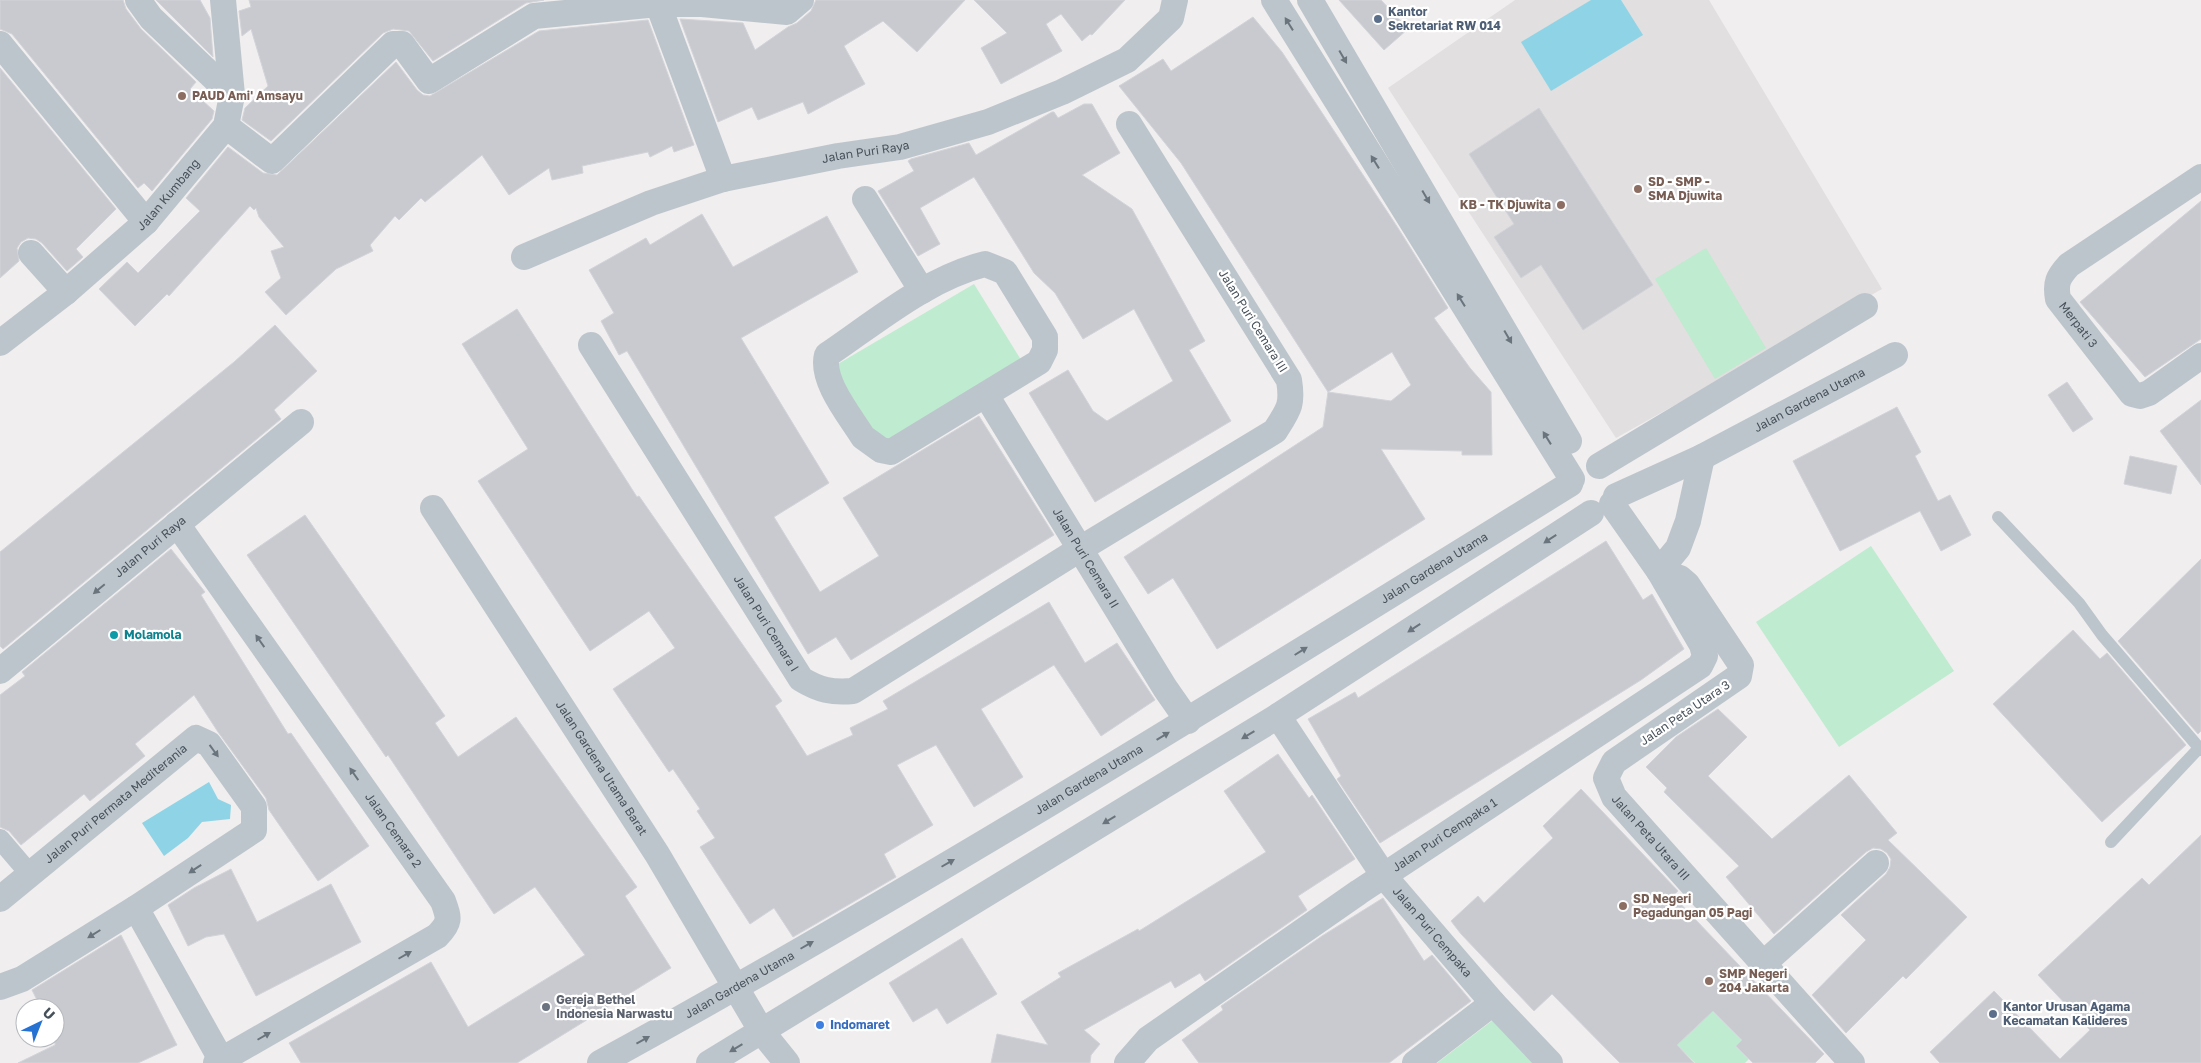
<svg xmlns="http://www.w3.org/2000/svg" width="2201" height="1063" font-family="'Golos Text',sans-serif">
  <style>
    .education { fill: #e1dfdf }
    .green { fill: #bfebd0 }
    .water { fill: #8fd4e6 }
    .building { fill: #c8cad0; stroke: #d2d4d9; fill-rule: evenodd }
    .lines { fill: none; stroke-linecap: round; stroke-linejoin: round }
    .service { stroke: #bdc5cc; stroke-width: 12 }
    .pedestrian { stroke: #bdc5cc; stroke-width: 20 }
    .minor { stroke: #bdc5cc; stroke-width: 26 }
    .oneway { fill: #6a747c }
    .service-dot { fill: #5c6f8a; stroke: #fff; stroke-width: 2 }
    .education-dot { fill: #8d6e63; stroke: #fff; stroke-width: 2 }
    .culture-dot { fill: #0f9aa8; stroke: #fff; stroke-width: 2 }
    .worship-dot { fill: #6b7280; stroke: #fff; stroke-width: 2 }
    .shop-dot { fill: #3f7fe0; stroke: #fff; stroke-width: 2 }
    .labels { text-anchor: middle; stroke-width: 4.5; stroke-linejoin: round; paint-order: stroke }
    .service-label { font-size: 12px; font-weight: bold; fill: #4e5e75; stroke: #fff; text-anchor: start }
    .education-label { font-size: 12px; font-weight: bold; fill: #785e54; stroke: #fff; text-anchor: start }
    .street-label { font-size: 12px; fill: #47515a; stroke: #fff }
    .culture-label { font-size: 12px; font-weight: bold; fill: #0d838f; stroke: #fff; text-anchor: start }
    .worship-label { font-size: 12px; font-weight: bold; fill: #5b616d; stroke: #fff; text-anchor: start }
    .shop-label { font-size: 12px; font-weight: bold; fill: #366cbe; stroke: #fff; text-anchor: start }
  </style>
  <rect width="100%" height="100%" fill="#f0eeee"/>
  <path class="education" d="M1515 0H1709L1882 289 1616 438 1388 88Z"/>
  <g class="green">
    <path d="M1706 248 1766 348 1715 379 1655 279Z"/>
    <path d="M974 284 1023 363 875 449 826 371Z"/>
    <path d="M1871 546 1954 671 1839 747 1756 622Z"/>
    <path d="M1713 1011 1742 1040 1736 1046 1749 1059 1745 1063H1695L1677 1045Z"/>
    <path d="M1497 1017 1541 1063H1437Z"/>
  </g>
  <g class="water">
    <path d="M1591 0H1621L1643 35 1551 91 1521 42Z"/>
    <path d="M209 782 218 799 231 805 230 819 202 822 188 838 164 856 142 823Z"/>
  </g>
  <g class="building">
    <path d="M0 0H123L126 9 141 29 196 82 190 89 214 111 212 119 152 191 144 183 138 188 12 34 0 29Z"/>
    <path d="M156 0H200L210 18 213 57Z"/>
    <path d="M249 0H544L526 3 433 61 409 31 393 29 383 33 271 141 242 120 245 108 268 86 251 29 242 36 239 11 251 7Z"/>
    <path d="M816 0H965L917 52 883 21 844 46 865 84 808 114 803 102 758 120 752 107 718 122 680 19 743 23 755 50 788 27 797 23 811 11Z"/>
    <path d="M974 0H1125L1092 35 1090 34 1082 41 1061 14 1046 24 1062 51 1001 84 981 48 1007 33Z"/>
    <path d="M1339 0H1381L1408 29 1384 50Z"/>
    <path d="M1253 17 1282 52 1398 228 1448 308 1434 318 1470 368 1491 392 1492 455H1462V451L1381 449 1425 519 1217 649 1173 578 1148 594 1124 557 1323 427 1328 392 1181 163 1119 86 1163 59 1171 71ZM1392 352 1411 385 1391 401 1328 392Z"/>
    <path d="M648 20 694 145 674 152 672 146 650 157 648 152 582 166 583 173 552 180 549 168 509 195 482 155 425 202 421 198 399 220 395 216 370 245 373 251 336 269 286 315 265 292 281 278 271 251 284 247 259 217 256 208 254 210 250 206 169 296 167 294 135 326 99 289 127 262 138 273 200 211 186 198 228 147 263 173 277 175 396 62 417 90 423 95 430 96 539 31Z"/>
    <path d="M0 68 116 209 76 249 83 257 67 271 42 243 36 239 28 238 21 242 17 248 19 261 0 278Z"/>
    <path d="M1084 104H1092L1120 153 1082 175 1132 209 1205 341 1189 350 1231 421 1095 502 1029 393 1068 370 1093 411 1107 421 1173 381 1134 309 1083 339 1055 293 1034 273 974 177 920 208 940 244 918 256 878 191 914 171 908 161 911 159 969 143 976 155 1052 112H1054L1058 118Z"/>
    <path d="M1539 108 1653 285 1583 330 1541 265 1521 278 1494 237 1514 224 1469 154Z"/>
    <path d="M2201 201V339L2145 377 2080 302Z"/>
    <path d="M702 214 733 267 827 216 858 272 741 338 829 483 774 517 820 592 879 556 843 498 979 416 1054 535 851 660 836 637 808 654 627 351 619 355 601 321 614 313 589 270 646 238 650 245Z"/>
    <path d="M517 309 637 497 639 496 782 701 775 706 807 756 853 735 850 728 888 709 883 701 1049 602 1085 663 1117 643 1155 700 1101 736 1054 665 981 709 1023 777 974 807 936 745 897 765 933 825 884 854 896 877 793 937 774 908 750 924 700 847 715 838 697 811 700 809 673 769 669 772 613 689 675 648 649 611 590 651 478 481 528 449 462 344Z"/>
    <path d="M275 325 317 371 274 410 281 419 3 649 0 646V552L234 362Z"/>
    <path d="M2067 382 2093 419 2073 432 2048 395Z"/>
    <path d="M2201 400V485L2160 431Z"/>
    <path d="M1897 407 1921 452 1915 456 1938 501 1950 495 1971 535 1941 551 1920 511 1840 551 1793 461Z"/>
    <path d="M2130 456 2177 466 2171 494 2124 484Z"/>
    <path d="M305 515 445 716 435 723 458 757 516 717 637 887 625 896 671 968 517 1063H301L289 1043 431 962 468 1027 585 955 535 887 494 914 388 755 386 757 247 555Z"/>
    <path d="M1606 541 1643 600 1652 594 1684 649 1641 680 1380 843 1337 779 1341 776 1308 719 1355 692 1358 698Z"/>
    <path d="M171 549 205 592 201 595 288 734 291 733 369 846 318 881 269 810 266 798 218 732 194 695 135 744 145 756 90 801 84 794 21 845 9 831 0 827V695L25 676 22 672Z"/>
    <path d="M2201 559V731L2198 734 2118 641Z"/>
    <path d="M2073 630 2100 659 2107 653 2186 745 2102 822 1993 704Z"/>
    <path d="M1718 709 1747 737 1708 776 1772 839 1849 775 1897 833 1888 840 1967 917 1906 979 1903 976 1846 1033 1812 995 1866 940 1841 915 1886 874 1890 867 1891 859 1887 853 1881 849 1873 848 1866 852 1774 934 1726 877 1739 866 1664 792 1667 788 1646 767 1676 737Z"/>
    <path d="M1278 754 1309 798 1312 795 1355 859 1298 896 1307 910 1205 981 1200 973 1175 988 1171 981 1084 1030 1100 1044 1091 1055 1090 1063H991L997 1034 1048 1045 1021 1002 1061 977 1058 973 1138 929 1139 931 1266 852 1224 791Z"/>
    <path d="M1581 789 1678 891 1673 896 1824 1054 1815 1063H1753L1736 1046 1742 1040 1713 1011 1677 1045 1694 1063H1620L1552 994 1534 1011 1461 934 1451 921 1478 896 1484 903 1553 838 1543 826Z"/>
    <path d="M2201 835V1063H1940L1930 1052 1994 991 2060 1059 2090 1030 2038 975 2142 878 2149 885Z"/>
    <path d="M231 869 257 922 331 884 361 942 256 996 224 934 206 937 188 946 168 905 194 888Z"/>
    <path d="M1383 898 1424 961 1432 955 1471 1001 1389 1063H1199L1182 1040 1223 1010 1221 1006 1322 936Z"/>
    <path d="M121 935 177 1045 138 1063H18L55 1045V1008H41L32 990Z"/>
    <path d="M962 938 997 994 947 1024 937 1008 913 1022 889 983Z"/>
  </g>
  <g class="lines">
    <g class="service">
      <path d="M1998 517 2079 603 2102 635 2201 750"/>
      <path d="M2111 842 2199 748"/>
    </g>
    <path class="pedestrian" d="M0 839 29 873"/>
    <g class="minor">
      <path d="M138 0 151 18 232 95"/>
      <path d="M660 0 658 4 723 179"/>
      <path d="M1274 0 1572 479"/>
      <path d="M1310 0 1569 441"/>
      <path d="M0 44 146 222"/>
      <path d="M226 126 272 161 393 44H402L429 81 534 16 658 4H702L787 12 801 0"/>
      <path id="s1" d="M2201 177 2069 265C2058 277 2055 283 2058 299L2132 394 2140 396 2149 393 2201 356"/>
      <path d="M865 199 922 291"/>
      <path d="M31 253 66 292"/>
      <path id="s2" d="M524 257 651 203 723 179 838 156 900 147 988 122 1062 92 1127 60 1171 18 1175 0"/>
      <path d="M985 264 1005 272 1045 337V350L1039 362 891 452 881 450 863 437C850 416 820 380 827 355 876 322 926 279 985 264Z"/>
      <path id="s3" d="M0 343 66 292 146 222 226 126 232 95 223 0"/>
      <path id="s4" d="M591 345 801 679C819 690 832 693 853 691L1080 549 1275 431C1289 409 1293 405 1289 380L1129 124"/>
      <path id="s5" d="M986 395 1165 688 1188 721"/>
      <path id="s6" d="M1702 457 1688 521 1678 548 1659 571 1680 578 1687 584 1741 665 1739 676 1614 762 1606 778 1614 797 1852 1063"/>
      <path d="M1599 466 1865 306"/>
      <path id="s7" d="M1616 496 1702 457 1895 355"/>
      <path id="s8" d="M433 508 657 854 762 1032 787 1063"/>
      <path id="s9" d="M177 524 443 901C449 918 451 922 437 936L216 1063"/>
      <path id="s10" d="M0 671 301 422"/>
      <path id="s11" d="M1278 716 1384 876 1493 1003 1550 1063"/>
      <path id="s12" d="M0 899 196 738 209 744 254 807V830L136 908 22 979 0 987"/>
      <path d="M136 908 223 1063"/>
      <path d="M1763 964 1876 863"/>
      <path id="s13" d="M600 1063C930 882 1250 682 1570 484"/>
      <path d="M709 1063 1278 716 1591 513"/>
      <path id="s14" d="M1127 1063 1148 1039 1359 892 1700 666 1705 656 1702 645 1659 571 1612 504"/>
      <path d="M1415 1063 1493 1003"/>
    </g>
  </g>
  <defs><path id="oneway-solid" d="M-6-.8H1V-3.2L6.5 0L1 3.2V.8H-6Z" transform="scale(1.25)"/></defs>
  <g class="oneway">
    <use href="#oneway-solid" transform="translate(1289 24) rotate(-122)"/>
    <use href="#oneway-solid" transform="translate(1343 57) rotate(60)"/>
    <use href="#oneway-solid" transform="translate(1375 162) rotate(-122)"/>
    <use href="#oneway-solid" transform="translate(1426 197) rotate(60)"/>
    <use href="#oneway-solid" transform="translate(1461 300) rotate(-122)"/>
    <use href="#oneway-solid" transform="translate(1508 337) rotate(60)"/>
    <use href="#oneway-solid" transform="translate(1547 438) rotate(-122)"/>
    <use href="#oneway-solid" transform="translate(1550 539) rotate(147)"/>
    <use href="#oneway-solid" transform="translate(99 589) rotate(140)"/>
    <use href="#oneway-solid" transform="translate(1414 628) rotate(147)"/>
    <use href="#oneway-solid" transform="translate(260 641) rotate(-125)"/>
    <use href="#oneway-solid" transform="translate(1301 651) rotate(-32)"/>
    <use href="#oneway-solid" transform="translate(1248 735) rotate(149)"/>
    <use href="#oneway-solid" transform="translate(1163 736) rotate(-31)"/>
    <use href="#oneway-solid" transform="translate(214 751) rotate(54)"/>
    <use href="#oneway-solid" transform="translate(354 774) rotate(-125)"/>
    <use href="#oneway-solid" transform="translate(1109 820) rotate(149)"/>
    <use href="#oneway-solid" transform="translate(948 863) rotate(-30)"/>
    <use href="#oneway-solid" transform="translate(195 869) rotate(146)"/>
    <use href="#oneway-solid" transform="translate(94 934) rotate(148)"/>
    <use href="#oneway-solid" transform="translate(807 945) rotate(-30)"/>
    <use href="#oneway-solid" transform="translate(405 955) rotate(-30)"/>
    <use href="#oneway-solid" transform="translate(264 1036) rotate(-30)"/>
    <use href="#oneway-solid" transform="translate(643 1040) rotate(-29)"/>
    <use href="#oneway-solid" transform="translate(736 1048) rotate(149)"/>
  </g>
  <g class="service-dot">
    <circle cx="1378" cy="19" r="5"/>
    <circle cx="1993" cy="1014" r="5"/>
  </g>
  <g class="education-dot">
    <circle cx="182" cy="96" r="5"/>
    <circle cx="1638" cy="189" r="5"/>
    <circle cx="1561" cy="205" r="5"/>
    <circle cx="1623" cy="906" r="5"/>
    <circle cx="1709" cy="981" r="5"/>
  </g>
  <circle class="culture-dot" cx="114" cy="635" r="5"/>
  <circle class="worship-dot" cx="546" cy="1007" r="5"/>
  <circle class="shop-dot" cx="820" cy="1025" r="5"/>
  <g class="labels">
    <g class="service-label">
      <text x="1388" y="16">Kantor<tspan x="1388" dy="14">Sekretariat RW 014</tspan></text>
      <text x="2003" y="1011">Kantor Urusan Agama<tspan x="2003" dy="14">Kecamatan Kalideres</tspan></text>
    </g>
    <g class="education-label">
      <text x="192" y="100">PAUD Ami' Amsayu</text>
      <text x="1648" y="186">SD - SMP -<tspan x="1648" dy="14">SMA Djuwita</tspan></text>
      <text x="1551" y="209" text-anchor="end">KB - TK Djuwita</text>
      <text x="1633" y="903">SD Negeri<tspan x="1633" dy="14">Pegadungan 05 Pagi</tspan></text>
      <text x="1719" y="978">SMP Negeri<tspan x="1719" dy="14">204 Jakarta</tspan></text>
    </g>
    <g class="street-label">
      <text dy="4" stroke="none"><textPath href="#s2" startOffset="359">Jalan Puri Raya</textPath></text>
      <text dy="4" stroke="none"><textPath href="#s3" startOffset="225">Jalan Kumbang</textPath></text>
      <text transform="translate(1253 321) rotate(58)" y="4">Jalan Puri Cemara III</text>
      <text dy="4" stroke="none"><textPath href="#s1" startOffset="229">Merpati 3</textPath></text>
      <text dy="4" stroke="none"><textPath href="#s7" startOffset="216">Jalan Gardena Utama</textPath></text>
      <text dy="4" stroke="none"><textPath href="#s10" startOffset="195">Jalan Puri Raya</textPath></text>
      <text dy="4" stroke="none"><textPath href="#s5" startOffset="191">Jalan Puri Cemara II</textPath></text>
      <text dy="4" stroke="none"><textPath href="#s13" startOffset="970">Jalan Gardena Utama</textPath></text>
      <text dy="4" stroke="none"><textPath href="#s4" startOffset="329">Jalan Puri Cemara I</textPath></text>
      <text transform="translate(1685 713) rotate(-34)" y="4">Jalan Peta Utara 3</text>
      <text dy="4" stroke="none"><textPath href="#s8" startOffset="310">Jalan Gardena Utama Barat</textPath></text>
      <text dy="4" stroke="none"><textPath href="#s13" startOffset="565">Jalan Gardena Utama</textPath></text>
      <text dy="4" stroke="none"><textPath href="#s12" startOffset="150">Jalan Puri Permata Mediterania</textPath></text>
      <text dy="4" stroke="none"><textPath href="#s9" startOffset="375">Jalan Cemara 2</textPath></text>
      <text dy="4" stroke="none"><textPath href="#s14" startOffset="392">Jalan Puri Cempaka 1</textPath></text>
      <text dy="4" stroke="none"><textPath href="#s6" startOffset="509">Jalan Peta Utara III</textPath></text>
      <text dy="4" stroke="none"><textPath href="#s11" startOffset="266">Jalan Puri Cempaka</textPath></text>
      <text dy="4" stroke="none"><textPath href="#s13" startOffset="160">Jalan Gardena Utama</textPath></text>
    </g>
    <g class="culture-label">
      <text x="124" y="639">Molamola</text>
    </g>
    <g class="worship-label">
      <text x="556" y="1004">Gereja Bethel<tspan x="556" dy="14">Indonesia Narwastu</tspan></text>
    </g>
    <g class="shop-label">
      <text x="830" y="1029">Indomaret</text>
    </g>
  </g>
  <g transform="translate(40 1023) rotate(43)"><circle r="24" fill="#ffffff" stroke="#b5b9bd"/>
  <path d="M0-4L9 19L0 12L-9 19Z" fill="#2572d3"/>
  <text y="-8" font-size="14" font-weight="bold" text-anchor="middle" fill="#47515a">U</text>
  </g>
</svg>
